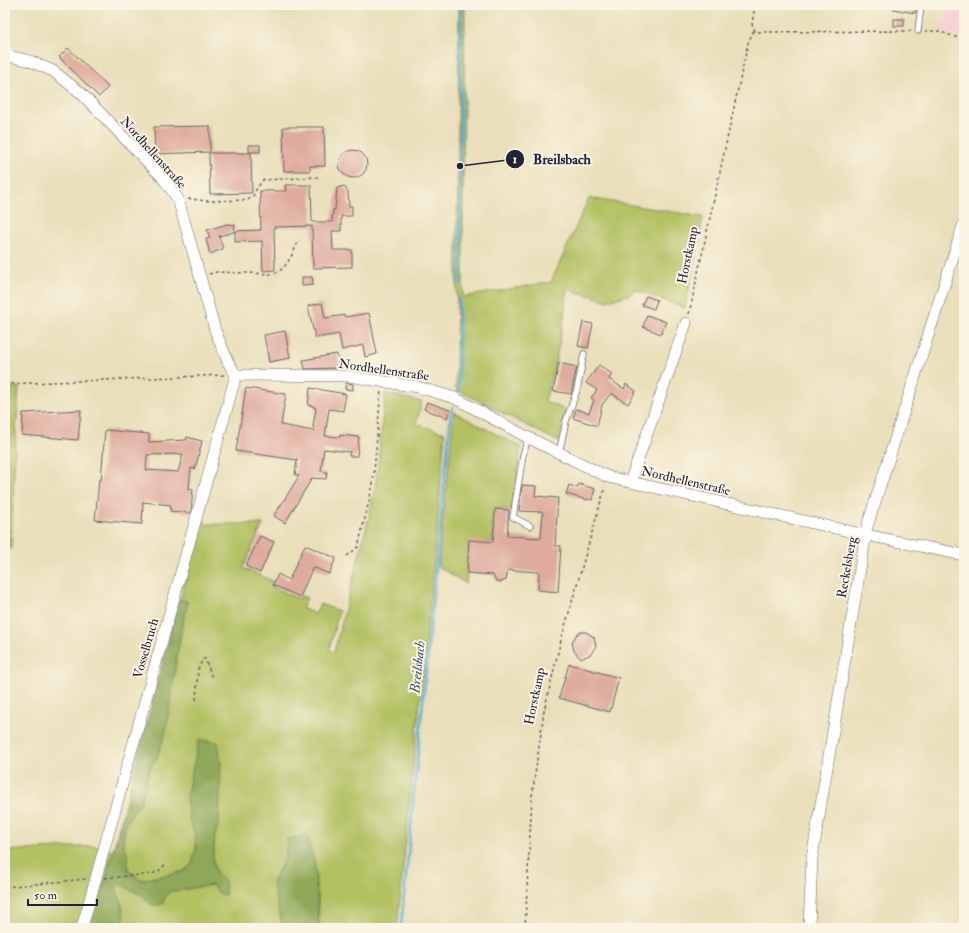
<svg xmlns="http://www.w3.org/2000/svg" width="969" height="933" font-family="'IM FELL Double Pica',serif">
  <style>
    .built { fill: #f7cfd3 }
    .green { fill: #b3c163; stroke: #6a724f }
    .forest { fill: #8ea759; stroke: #58644a }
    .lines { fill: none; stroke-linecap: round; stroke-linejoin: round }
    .stream { stroke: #58aed4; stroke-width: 2.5 }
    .building { fill: #deab9e; fill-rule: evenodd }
    .lane-casing { stroke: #686467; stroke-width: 7 }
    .street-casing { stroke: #686467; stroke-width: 12 }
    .path { stroke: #686467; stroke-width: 1.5; stroke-dasharray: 3 3; stroke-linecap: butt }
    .lane { stroke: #fff; stroke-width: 5.5 }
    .street { stroke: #fff; stroke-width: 11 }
    .labels { text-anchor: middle; stroke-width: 4; stroke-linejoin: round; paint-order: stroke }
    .street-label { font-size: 13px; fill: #22223b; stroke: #fcf5e5 }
    .water-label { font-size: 14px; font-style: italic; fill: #385a78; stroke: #fcf5e5 }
    .leader { fill: none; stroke: #22223b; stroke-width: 1.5 }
    .callout-dot { fill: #22223b; stroke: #fcf5e5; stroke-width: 1.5 }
    .mark-label { font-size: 12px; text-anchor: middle; font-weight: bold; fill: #fff }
    .callout-label { font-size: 14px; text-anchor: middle; font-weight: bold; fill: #22223b; stroke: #fcf5e5; stroke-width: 4; stroke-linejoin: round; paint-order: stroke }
  </style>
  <rect width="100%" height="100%" fill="#fcf5e5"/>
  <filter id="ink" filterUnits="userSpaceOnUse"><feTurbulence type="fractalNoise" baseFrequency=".025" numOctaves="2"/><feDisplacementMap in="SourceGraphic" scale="8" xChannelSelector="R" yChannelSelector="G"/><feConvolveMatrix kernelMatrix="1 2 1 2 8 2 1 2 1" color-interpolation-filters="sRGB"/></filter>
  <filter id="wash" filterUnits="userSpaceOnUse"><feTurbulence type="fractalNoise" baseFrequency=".012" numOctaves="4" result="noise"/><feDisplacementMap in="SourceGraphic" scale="16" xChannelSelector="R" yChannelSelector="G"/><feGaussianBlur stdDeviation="0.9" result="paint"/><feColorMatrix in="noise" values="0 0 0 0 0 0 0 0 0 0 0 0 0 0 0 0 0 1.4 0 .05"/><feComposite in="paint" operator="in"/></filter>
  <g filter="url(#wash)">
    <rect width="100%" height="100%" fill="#e9dfba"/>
    <path class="built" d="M951 5H964V38L938 29Z"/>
    <g class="green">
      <path d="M459 5H465L463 176V297L551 282 589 198 703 217 685 308 634 289 631 294 608 301 567 289 564 318 555 364 545 401 565 410 559 442 456 389Z"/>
      <path d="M5 387H19L15 449 11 549H5Z"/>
      <path d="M385 393 422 402 416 424 445 433 434 562 397 928H319L318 894 314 928H5V851L94 846 113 851 199 528 205 524H263L243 568 273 581 271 586 299 599 301 596 307 598 302 608 315 614 320 604 339 611 329 650 334 652 369 517 376 483Z"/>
      <path d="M454 412 521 447 512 510 495 509 493 542 469 541 466 584 438 566Z"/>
    </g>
    <g class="forest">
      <path d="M179 599 188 602 182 625 165 735 157 757 149 770 145 788 140 804 131 815 126 825 123 843 128 855V869L140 880 173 874 184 871 192 863 196 848 195 835 189 818 186 798 199 740 218 742 221 764 219 822 215 835 213 859 214 866 217 873 225 881V895H221L212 885 168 892 162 904C151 907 149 904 143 895L137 893 119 883 116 889C122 901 125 915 124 928H88L99 887 104 886Z"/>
      <path d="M307 835 315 864 319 928H283L272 882 285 858 287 839Z"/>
    </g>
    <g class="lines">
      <g class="stream">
        <path d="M460 285 461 5"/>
        <path d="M457 395 459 389V298"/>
        <path d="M401 928 451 412 453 407"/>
      </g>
    </g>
    <g id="blocks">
      <g class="building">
        <path d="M894 5H917L915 13 893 9Z"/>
        <rect x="894" y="19" width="10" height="7"/>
        <path d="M68 48 108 87 99 97 59 57Z"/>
        <path d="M210 126V152L155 154 154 127Z"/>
        <path d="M283 127H324L325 166H310V171H284Z"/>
        <rect x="249" y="145" width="11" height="7"/>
        <circle cx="353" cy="164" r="14"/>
        <path d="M209 153H251L252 193 210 194Z"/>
        <path d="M285 185H311L312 222H332L333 210H335L337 188 344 186 348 192 349 206H352V216H341V231H332L333 250H352V267L313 268 312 226 274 227 275 270 263 271 262 241 235 242V231L261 230 260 191H286Z"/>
        <path d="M227 224 235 225 234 232 219 236 223 249 210 254 206 239 210 238 207 230Z"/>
        <path d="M302 277H312L313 285 302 286Z"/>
        <path d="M646 296 657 300 654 309 642 305Z"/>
        <path d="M322 303 325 318 345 315V317L369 313 377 354 365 357 363 345 342 350 339 334 315 338 308 306Z"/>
        <path d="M647 315 666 322 661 334 643 327Z"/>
        <path d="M583 322 593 324 588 348 578 346Z"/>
        <path d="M285 331 290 358 269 362 264 335Z"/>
        <path d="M337 354 340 368 305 369 303 360Z"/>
        <path d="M559 363 577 367 571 394 553 391Z"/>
        <path d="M599 365 612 374 609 379 624 389 626 384 636 391 628 404 611 393 602 405 597 426 573 418 576 409 589 413 594 400 591 398 597 390 586 383Z"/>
        <path d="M346 383 353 384V390L345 389Z"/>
        <path d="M246 388 286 394 281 425 314 431 313 426 316 408H314V406L308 405 310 388 346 394 343 411 329 409 325 436 340 437V435L359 437 357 456H349L350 452 324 449 321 471 327 472 326 479 312 478 285 523 274 516 299 476 295 475 297 460 236 451Z"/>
        <path d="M427 402 450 410 447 418 424 409Z"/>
        <path d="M81 410 78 440 22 435 23 413Z"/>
        <path d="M105 430 149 434V442L186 440 187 437 202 441 195 469 191 468 189 489H193L191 512 189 513 170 511 171 505 143 502 142 524 95 520 99 480H101ZM183 454 178 472 146 470 147 455Z"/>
        <path d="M579 484 595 489 592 500 587 499V500L566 494 569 485 577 488Z"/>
        <path d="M522 485 536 486 535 496 558 498 555 546H561L558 592 538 590 539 572 508 570 506 580 501 582 496 581 493 575 467 573 469 540 493 542 495 509 509 510 507 536 541 538 543 512 519 511Z"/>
        <path d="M260 536 274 542 260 573 246 566Z"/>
        <path d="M305 545 336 558 329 574 313 567 300 597 273 585 278 574 289 580Z"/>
        <path d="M581 632H586L594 637 596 646 591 654 581 659 574 651 572 642 577 634Z"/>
        <path d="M569 664 619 678 610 712 559 698Z"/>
      </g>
    </g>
  </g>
  <g filter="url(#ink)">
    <use href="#blocks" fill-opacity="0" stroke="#686467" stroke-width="1"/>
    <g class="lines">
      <g class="lane-casing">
        <g id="lane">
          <path d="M918 31 921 5"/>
          <path d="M528 437 523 455 513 517 530 526"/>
          <path d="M559 453 566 421 577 390 584 354"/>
        </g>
      </g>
      <g class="street-casing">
        <g id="street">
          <path d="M5 55 30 61 53 71 81 93 163 178 178 199 215 330 228 362 236 375"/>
          <path d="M236 375 348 376 418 387 455 398 525 436 608 477 866 535 964 555"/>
          <path d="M630 482 686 323"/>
          <path d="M82 928 236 375"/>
          <path d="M809 928 812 858 867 527 964 223"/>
        </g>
      </g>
      <g class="path">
        <path d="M755 5 752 24 755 31 759 32 911 31"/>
        <path d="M925 31H938L964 40"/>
        <path d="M188 199 209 201 248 200 253 196 257 188 263 180 318 177"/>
        <path d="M209 274 217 272 272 274C287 271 293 252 299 240"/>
        <path d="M689 314 748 43 754 30"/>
        <path d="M5 384 225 375"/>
        <path d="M347 556 358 547 373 484 381 390"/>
        <path d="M196 700 198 669 203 659H205L212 677"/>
        <path d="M105 878 152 874 160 870 166 864"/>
        <path d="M5 887 86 879"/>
        <path d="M525 928 532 796 544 711 561 640 605 487"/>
      </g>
      <use href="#lane" class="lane"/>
      <use href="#street" class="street"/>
    </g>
  </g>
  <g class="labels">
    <g class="street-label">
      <text transform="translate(154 152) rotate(48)" y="5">Nordhellenstraße</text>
      <text transform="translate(687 255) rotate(-78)" y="5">Horstkamp</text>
      <text transform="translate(384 369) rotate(8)" y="5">Nordhellenstraße</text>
      <text transform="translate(686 480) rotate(13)" y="5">Nordhellenstraße</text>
      <text transform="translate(846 567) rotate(-80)" y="5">Reckelsberg</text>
      <text transform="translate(145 648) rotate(-74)" y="5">Vosselbruch</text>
      <text transform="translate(534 696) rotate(-78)" y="5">Horstkamp</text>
    </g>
    <g class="water-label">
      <text transform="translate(417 667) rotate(-84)" y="5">Breilsbach</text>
    </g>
  </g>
  <path class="leader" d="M460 166L515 159"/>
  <g class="callout-dot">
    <circle cx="460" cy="166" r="4"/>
    <circle cx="515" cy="159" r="10"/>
  </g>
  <g class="mark-label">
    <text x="515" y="163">1</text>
  </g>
  <g class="callout-label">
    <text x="562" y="164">Breilsbach</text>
  </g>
  <rect width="969" height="933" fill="none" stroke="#fcf5e5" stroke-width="20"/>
  <path d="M28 899v6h69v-6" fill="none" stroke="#22223b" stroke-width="2"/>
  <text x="34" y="899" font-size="12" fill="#22223b" stroke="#fcf5e5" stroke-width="3" paint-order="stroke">50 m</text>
</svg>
